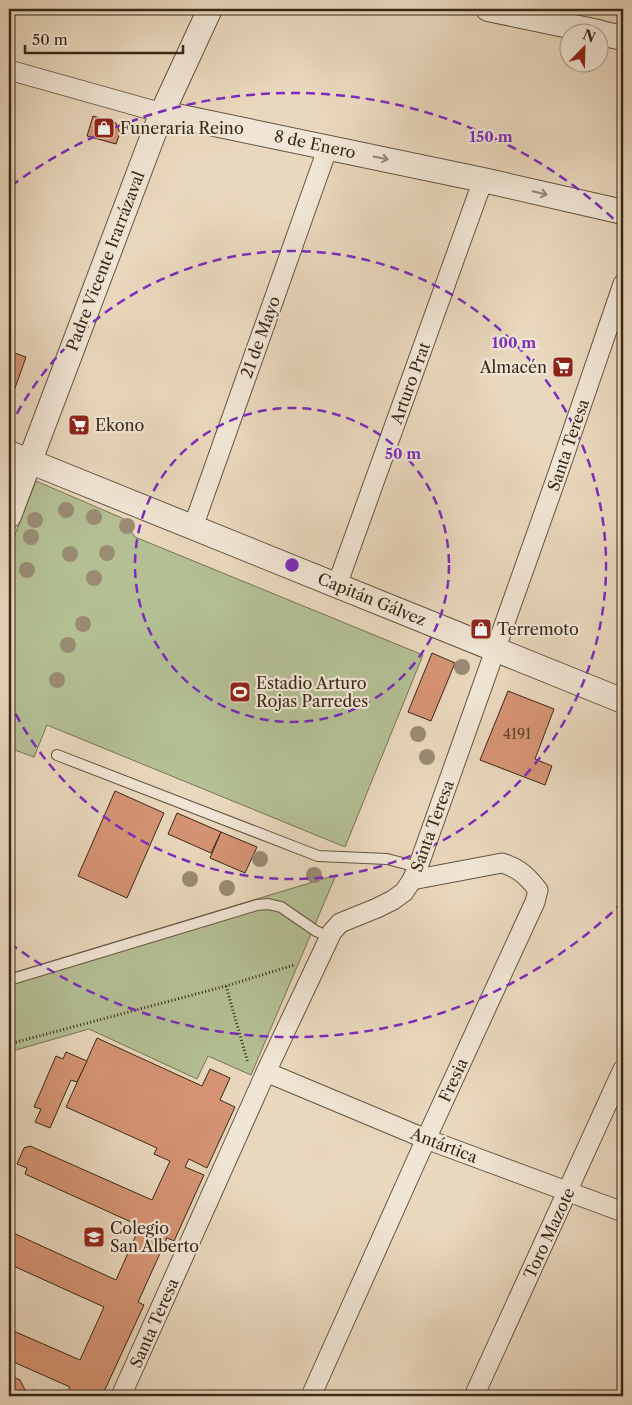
<svg xmlns="http://www.w3.org/2000/svg" width="632" height="1405" font-family="'Libre Caslon Text',serif">
  <style>
    .green { fill: #b4bf94; stroke: #767456 }
    .building { fill: #d69474; stroke: #382817 }
    .lines { fill: none; stroke-linecap: round; stroke-linejoin: round }
    .service-casing { stroke: #645441; stroke-width: 12 }
    .minor-casing { stroke: #645441; stroke-width: 21 }
    .tertiary-casing { stroke: #645441; stroke-width: 26 }
    .path { stroke: #382817; stroke-width: 3; stroke-dasharray: 1 2.5; stroke-linecap: butt }
    .service { stroke: #f1e6d5; stroke-width: 10 }
    .minor { stroke: #f1e6d5; stroke-width: 19 }
    .tertiary { stroke: #f1e6d5; stroke-width: 24 }
    .tree { fill: #998c73 }
    .oneway { stroke: #948776 }
    .ring { fill: none; stroke: #7b2cbf; stroke-width: 2.5; stroke-dasharray: 9 6 }
    .labels { text-anchor: middle; stroke-width: 4.5; stroke-linejoin: round; paint-order: stroke }
    .number-label { font-size: 14px; fill: #60432e }
    .poi-label { font-size: 16px; fill: #382817; stroke: #f1e6d5; text-anchor: start }
    .street-label { font-size: 16px; fill: #382817; stroke: #f1e6d5 }
    .centre { fill: #7b2cbf; stroke: #f1e6d5; stroke-width: 2.5 }
    .ring-label { font-size: 15px; text-anchor: middle; font-weight: bold; fill: #7b2cbf; stroke: #f1e6d5; stroke-width: 4.5; stroke-linejoin: round; paint-order: stroke }
  </style>
  <rect width="100%" height="100%" fill="#ead8be"/>
  <filter id="stains"><feTurbulence type="fractalNoise" baseFrequency=".004" numOctaves="4"/><feColorMatrix values="0 0 0 0 .2 0 0 0 0 .09 0 0 0 0 .02 0 0 0 .5 -.17"/></filter>
  <radialGradient id="worn" r=".72"><stop offset=".6" stop-color="#630" stop-opacity="0"/><stop offset="1" stop-color="#630" stop-opacity=".3"/></radialGradient>
  <g class="green">
    <path d="M36 481 122 518 135 537 423 655 345 847 47 725 34 757 9 748V550Z"/>
    <path d="M336 875 251 1075 208 1056 197 1079 89 1029 9 1052V974Z"/>
  </g>
  <g class="building">
    <path d="M93 116 116 123 120 133 116 144 87 136Z"/>
    <path d="M9 351 26 357 9 405Z"/>
    <path d="M432 653 455 663 431 721 408 712Z"/>
    <path d="M508 691 554 709 535 759 552 766 545 785 480 760Z"/>
    <path d="M115 791 164 813 127 898 78 876Z"/>
    <path d="M177 813 221 832 211 853 168 834Z"/>
    <path d="M221 832 257 847 245 873 210 858Z"/>
    <path d="M97 1038 202 1086 210 1069 230 1078 220 1100 235 1107 207 1168 189 1159 185 1167 204 1175 174 1241 167 1238 138 1302 144 1305 102 1396H65L70 1387 9 1360V1329L80 1360 104 1307 9 1264V1231L116 1280 140 1226 25 1174 27 1168 17 1164 24 1148 30 1146 152 1200 170 1161 154 1154 157 1148 66 1107Z"/>
    <path d="M66 1052 87 1061 77 1082 71 1080 50 1128 35 1122 41 1109 34 1107 56 1056 63 1059Z"/>
    <path d="M9 1375 20 1380 28 1396H9Z"/>
    <path d="M34 1390 49 1396H28L26 1392Z"/>
  </g>
  <g class="lines">
    <g class="service-casing">
      <g id="service">
        <path d="M57 755 318 856 387 859 418 867"/>
        <path d="M9 980 257 905 268 904 281 907 316 931 329 937"/>
      </g>
    </g>
    <g class="minor-casing">
      <g id="minor">
        <path d="M9 70 162 113"/>
        <path d="M193 527 328 147"/>
        <path d="M337 585 483 180"/>
        <path d="M266 1072 426 1139 623 1212"/>
        <path d="M121 1396 266 1072 332 932 340 923 377 908 393 900 404 892 412 880 418 867 556 479 623 284"/>
        <path d="M311 1396 426 1139 535 902 538 890C527 876 519 868 502 863L412 880"/>
        <path d="M474 1396 623 1069"/>
      </g>
    </g>
    <g class="tertiary-casing">
      <g id="tertiary">
        <path d="M488 9 598 32"/>
        <path d="M600 33 623 38"/>
        <path d="M162 113 483 180 623 212"/>
        <path d="M9 453 623 701"/>
        <path d="M9 516 152 138 162 113 210 9"/>
      </g>
    </g>
    <g class="path">
      <path d="M226 986 248 1063"/>
      <path d="M9 1044 226 986 294 965"/>
    </g>
    <use href="#service" class="service"/>
    <use href="#minor" class="minor"/>
    <use href="#tertiary" class="tertiary"/>
  </g>
  <g class="tree">
    <circle cx="66" cy="510" r="8"/>
    <circle cx="94" cy="517" r="8"/>
    <circle cx="35" cy="520" r="8"/>
    <circle cx="127" cy="526" r="8"/>
    <circle cx="31" cy="537" r="8"/>
    <circle cx="107" cy="553" r="8"/>
    <circle cx="70" cy="554" r="8"/>
    <circle cx="27" cy="570" r="8"/>
    <circle cx="94" cy="578" r="8"/>
    <circle cx="83" cy="624" r="8"/>
    <circle cx="68" cy="645" r="8"/>
    <circle cx="462" cy="667" r="8"/>
    <circle cx="57" cy="680" r="8"/>
    <circle cx="418" cy="734" r="8"/>
    <circle cx="427" cy="757" r="8"/>
    <circle cx="260" cy="859" r="8"/>
    <circle cx="314" cy="875" r="8"/>
    <circle cx="190" cy="879" r="8"/>
    <circle cx="227" cy="888" r="8"/>
  </g>
  <defs><path id="oneway-shaft" d="M-6 0H5M1.5-3L5.5 0L1.5 3" fill="none" stroke-width="1.6" stroke-linecap="round" stroke-linejoin="round" transform="scale(1.25)"/></defs>
  <g class="oneway">
    <use href="#oneway-shaft" transform="translate(381 158) rotate(12)"/>
    <use href="#oneway-shaft" transform="translate(540 193) rotate(13)"/>
  </g>
  <g class="ring">
    <circle cx="292" cy="565" r="157"/>
    <path d="M10 427A314 314 0 1 1 10 703"/>
    <path d="M623 902A472 472 0 0 1 11 944M11 186A472 472 0 0 1 623 228"/>
  </g>
  <defs>
    <g id="shop-square" transform="scale(1.125)"><rect x="-9" y="-9" width="18" height="18" rx="4" fill="#8f2418" stroke="#f1e6d5"/><path d="M-5-2.5h2.3a2.7 3.5 0 0 1 5.4 0H5L5.5 6h-11ZM-1.5-2.5h3a1.5 2.3 0 0 0-3 0Z" fill="#fff"/></g>
    <g id="supermarket-square" transform="scale(1.125)"><rect x="-9" y="-9" width="18" height="18" rx="4" fill="#8f2418" stroke="#f1e6d5"/><path d="M-6-5.5h2.5l.6 2H6L4.5 2H-2.5L-4.4-4H-6ZM-1.5 3.2a1.3 1.3 0 1 0 .1 0ZM3 3.2a1.3 1.3 0 1 0 .1 0Z" fill="#fff"/></g>
    <g id="stadium-square" transform="scale(1.125)"><rect x="-9" y="-9" width="18" height="18" rx="4" fill="#8f2418" stroke="#f1e6d5"/><path d="M0-5a6.5 5 0 1 0 0 10a6.5 5 0 1 0 0-10ZM-3.5-1.8h7v3.6h-7Z" fill="#fff"/></g>
    <g id="school-square" transform="scale(1.125)"><rect x="-9" y="-9" width="18" height="18" rx="4" fill="#8f2418" stroke="#f1e6d5"/><path d="M0-5L7-2L0 1L-7-2ZM-4 1L0 2.5L4 1V4Q0 6-4 4Z" fill="#fff"/></g>
  </defs>
  <g fill-rule="evenodd">
    <use href="#shop-square" x="104" y="128"/>
    <use href="#supermarket-square" x="563" y="367"/>
    <use href="#supermarket-square" x="79" y="425"/>
    <use href="#shop-square" x="481" y="629"/>
    <use href="#stadium-square" x="240" y="692"/>
    <use href="#school-square" x="94" y="1237"/>
  </g>
  <g class="labels">
    <g class="number-label">
      <text x="517" y="739">4191</text>
    </g>
    <g class="poi-label">
      <text x="120" y="134">Funeraria Reino</text>
      <text x="547" y="373" text-anchor="end">Almacén</text>
      <text x="95" y="431">Ekono</text>
      <text x="497" y="635">Terremoto</text>
      <text x="256" y="689">Estadio Arturo<tspan x="256" dy="18">Rojas Parredes</tspan></text>
      <text x="110" y="1234">Colegio<tspan x="110" dy="18">San Alberto</tspan></text>
    </g>
    <g class="street-label">
      <text transform="translate(315 144) rotate(12)" y="6">8 de Enero</text>
      <text transform="translate(105 261) rotate(-69)" y="6">Padre Vicente Irarrázaval</text>
      <text transform="translate(260 337) rotate(-70)" y="6">21 de Mayo</text>
      <text transform="translate(410 383) rotate(-70)" y="6">Arturo Prat</text>
      <text transform="translate(568 445) rotate(-71)" y="6">Santa Teresa</text>
      <text transform="translate(372 599) rotate(22)" y="6">Capitán Gálvez</text>
      <text transform="translate(432 826) rotate(-70)" y="6">Santa Teresa</text>
      <text transform="translate(453 1080) rotate(-65)" y="6">Fresia</text>
      <text transform="translate(444 1145) rotate(21)" y="6">Antártica</text>
      <text transform="translate(549 1233) rotate(-65)" y="6">Toro Mazote</text>
      <text transform="translate(154 1323) rotate(-66)" y="6">Santa Teresa</text>
    </g>
  </g>
  <circle cx="292" cy="565" r="8" class="centre"/>
  <g class="ring-label">
    <text x="491" y="142">150 m</text>
    <text x="514" y="348">100 m</text>
    <text x="403" y="459">50 m</text>
  </g>
  <rect width="632" height="1405" fill="none" stroke="#ead8be" stroke-width="30"/>
  <rect x="10" y="10" width="612" height="1385" fill="none" stroke="#382817" stroke-width="2.5"/>
  <rect x="15" y="15" width="602" height="1375" fill="none" stroke="#382817"/>
  <g transform="translate(584 48) rotate(23)"><circle r="24" fill="#f1e6d5" stroke="#a79a89"/>
  <path d="M0-4L9 19L0 12L-9 19Z" fill="#8f2418"/>
  <text y="-8" font-size="14" font-weight="bold" text-anchor="middle" fill="#382817">N</text>
  </g>
  <path d="M25 45v8h158v-8" fill="none" stroke="#382817" stroke-width="2.5"/>
  <text x="32" y="45" font-size="15" fill="#382817" stroke="#f1e6d5" stroke-width="4" paint-order="stroke">50 m</text>
  <rect width="100%" height="100%" filter="url(#stains)"/>
  <rect width="100%" height="100%" fill="url(#worn)"/>
</svg>
